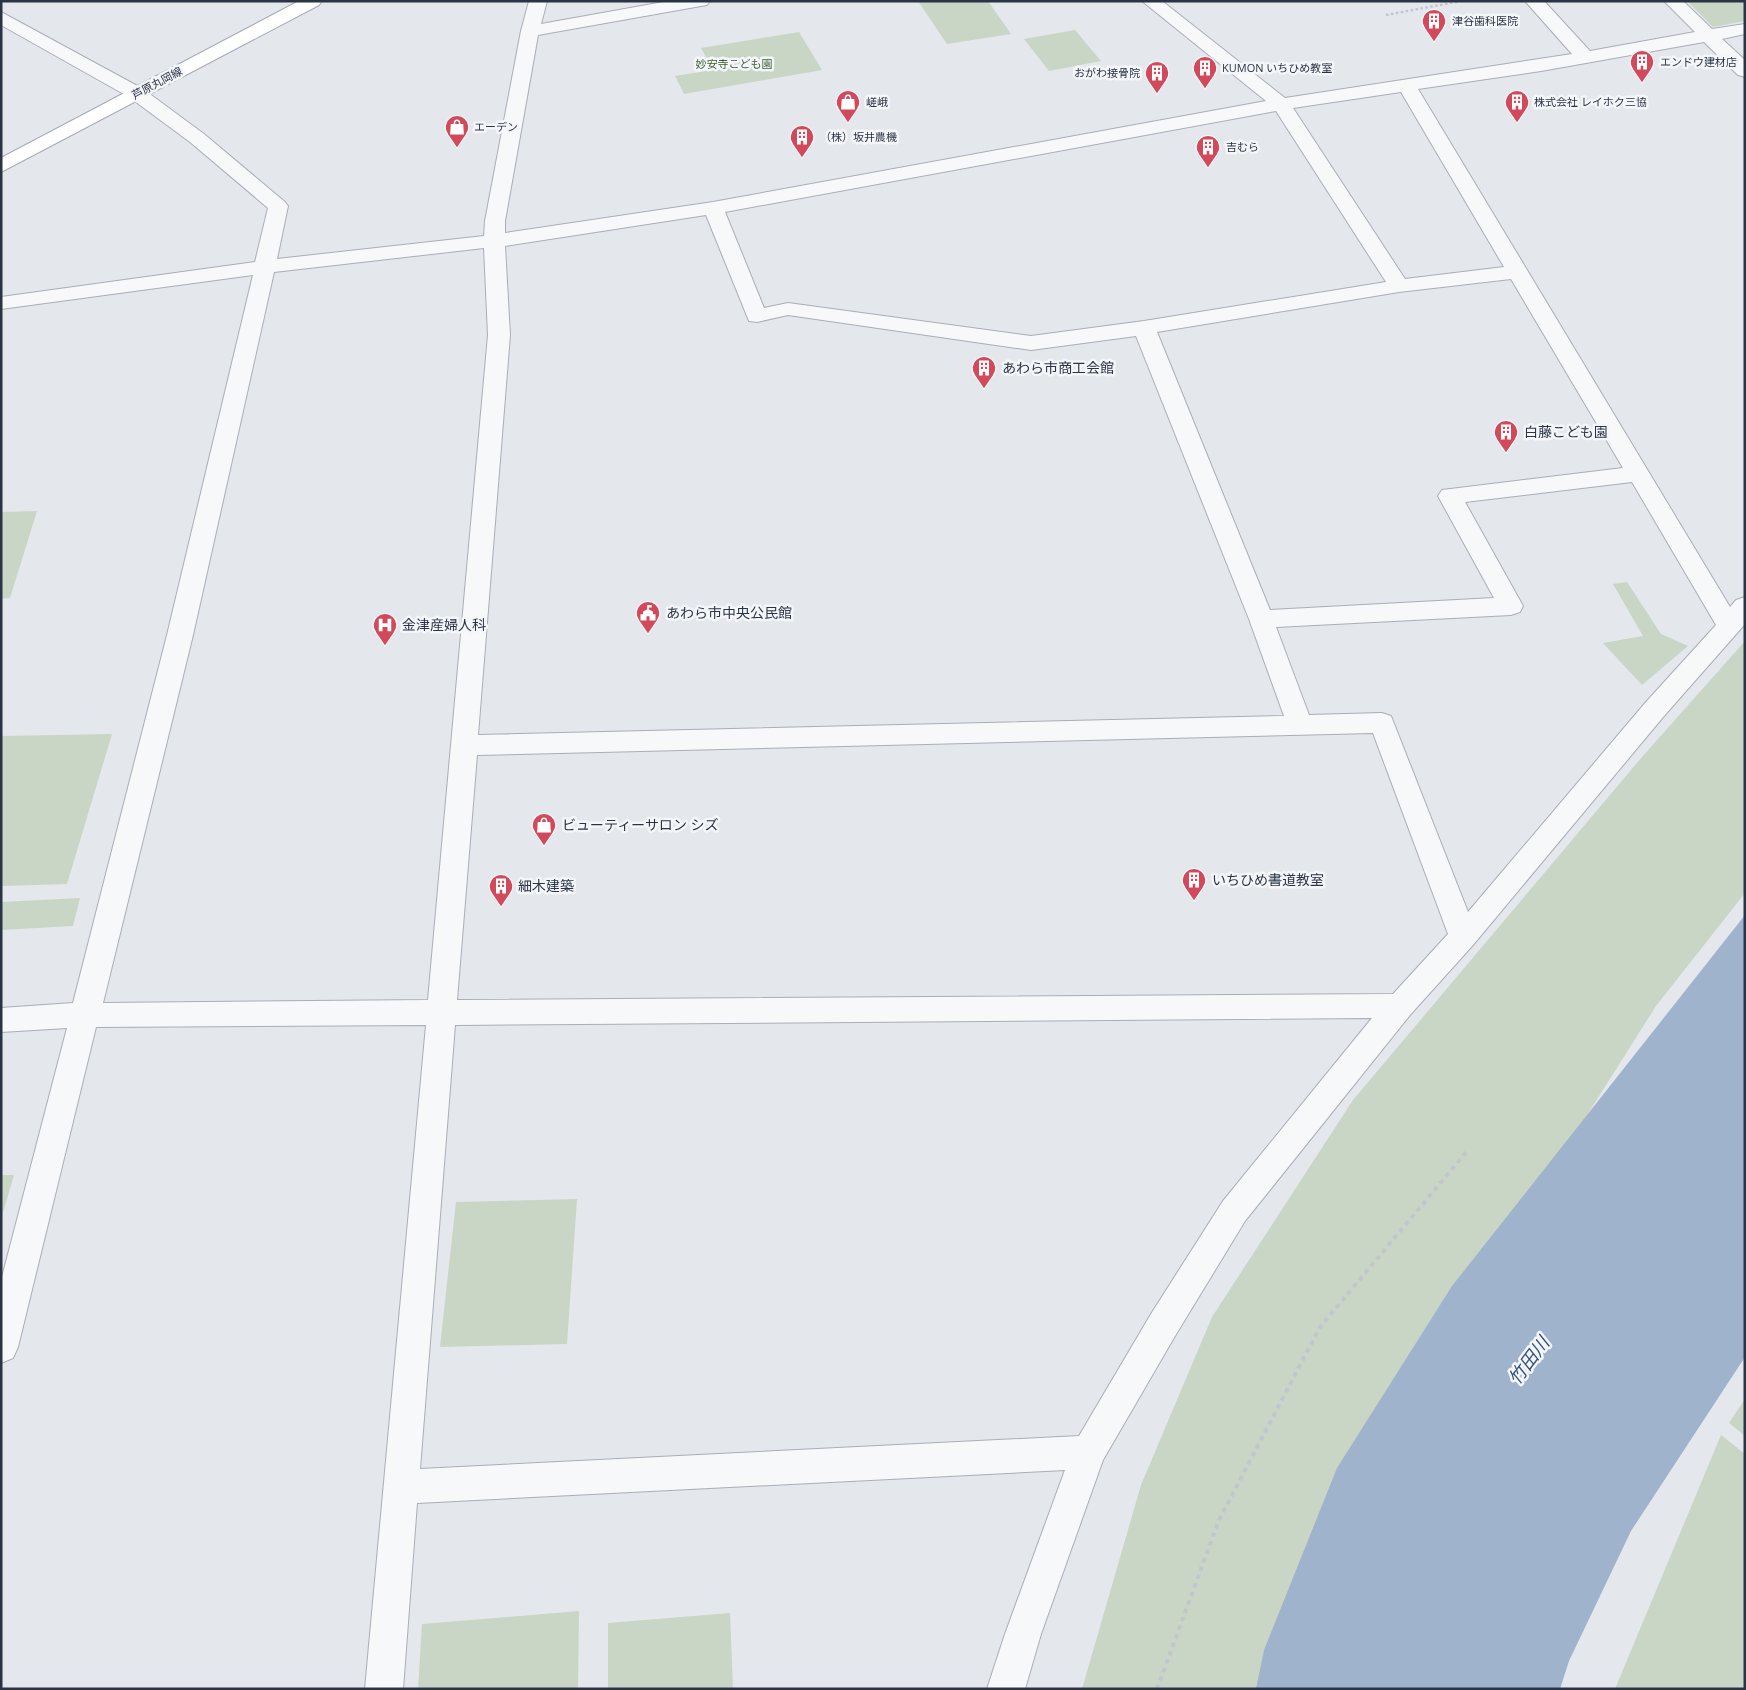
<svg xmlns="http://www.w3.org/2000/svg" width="1746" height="1690" font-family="'Open Sans','Noto Sans JP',sans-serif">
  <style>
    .green { fill: #c9d6c5 }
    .water { fill: #9fb4cc }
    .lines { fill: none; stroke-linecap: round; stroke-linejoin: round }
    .minor-casing { stroke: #a9aeb7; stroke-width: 2 }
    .major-casing { stroke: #a3abb8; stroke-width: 2 }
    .path-far1 { stroke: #c2c5cb; stroke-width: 2.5; stroke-dasharray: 2.5 2.5; stroke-linecap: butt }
    .path { stroke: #c2c5cb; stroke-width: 4; stroke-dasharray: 4.5 4.5; stroke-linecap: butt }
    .minor { fill: #f7f8fa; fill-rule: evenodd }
    .major { fill: #fff; fill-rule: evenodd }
    .labels { text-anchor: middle; stroke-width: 5; stroke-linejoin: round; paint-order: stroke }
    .far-poi-label { font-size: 11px; fill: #2b3445; stroke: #f4f6f9; text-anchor: start }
    .far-park-label { font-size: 11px; fill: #3f6138; stroke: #f4f6f9 }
    .far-street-label { font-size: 11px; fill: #2b3445; stroke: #f4f6f9 }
    .poi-label { font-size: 14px; fill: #2b3445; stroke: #f4f6f9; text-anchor: start }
    .near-water-label { font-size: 18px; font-style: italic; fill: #34527a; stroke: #f4f6f9 }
  </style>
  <rect width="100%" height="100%" fill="#e4e7ec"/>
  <g class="green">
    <path d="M918 1H988L1011 34 947 44Z"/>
    <path d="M1687 1H1745V21L1713 27Z"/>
    <path d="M1075 30 1101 61 1049 71 1024 39Z"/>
    <path d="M799 32 822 70 684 94 675 76 713 70 701 48Z"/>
    <path d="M37 511 10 598 1 599V512Z"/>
    <path d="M1627 582 1661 634 1688 646 1642 685 1603 643 1643 636 1613 584Z"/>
    <path d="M1745 641V893L1656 1006 1507 1242 1281 1689H1082L1141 1485 1212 1317 1353 1100 1642 757Z"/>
    <path d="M112 734 67 884 1 886V736Z"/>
    <path d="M80 898 73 926 1 930V902Z"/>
    <path d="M1 1175H14L1 1219Z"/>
    <path d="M577 1199 567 1344 440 1347 456 1202Z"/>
    <path d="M1745 1399V1436L1729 1423Z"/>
    <path d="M1721 1435 1745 1454V1689H1615Z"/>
    <path d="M579 1611 578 1689H418L422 1624Z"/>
    <path d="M730 1613 733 1689H608V1623Z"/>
  </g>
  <path class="water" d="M1745 915V1357L1631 1531 1569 1661 1560 1689H1256L1264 1650 1337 1468 1452 1286Z"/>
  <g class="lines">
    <g class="minor-casing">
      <path id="minor" d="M529 1H547L541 24 669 1H710L707 5 701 6 538 35 505 221V233L713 202 1266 101 1142 1H1162L1285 98 1572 54 1525 1H1544L1590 51 1695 32 1664 1H1683L1712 29 1745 24V34L1722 39 1745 60V77L1738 75 1704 42 1541 71 1418 89 1730 607 1736 600 1745 597V624L1664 716 1473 945 1410 1015 1245 1221 1175 1336 1103 1460 1041 1634 1025 1689H987L1005 1634 1065 1470 417 1503 403 1689H365L426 1025 96 1027 18 1347 13 1358 1 1363V1281L67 1028 1 1032V1008L73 1003 167 635 253 275 1 309V297L255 262 268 208 190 142 129 97 1 25V12L143 89 204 134 285 202 288 206 277 259 484 236 485 221 521 31ZM1401 92 1504 267 1405 279 1293 108ZM1276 111 1386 282 1144 321 1031 336 788 303 764 308 725 212ZM706 215 749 321 757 322 788 315 1031 350 1136 336 1249 619 1284 716 478 735 510 335 505 246ZM484 248 488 335 428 1000 103 1003 193 635 274 272ZM1511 279 1623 468 1442 490 1438 496 1494 598 1270 610 1157 332 1399 292ZM1632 482 1716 625 1646 702 1468 912 1391 716 1382 713 1309 715 1276 627 1511 615 1520 612 1523 606 1465 502ZM1373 733 1448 934 1393 994 457 1000 477 755ZM1372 1018 1223 1201 1151 1314 1079 1436 420 1469 455 1025Z"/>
    </g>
    <g class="major-casing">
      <path id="major" d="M299 1H322L319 5 1 172V158Z"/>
    </g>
    <path class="path-far1" d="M1386 15 1461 1"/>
    <path class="path" d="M1157 1689 1219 1520 1320 1327 1468 1150"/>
    <use href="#minor" class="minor"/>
    <use href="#major" class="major"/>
  </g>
  <defs>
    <g id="building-pin" transform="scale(1.25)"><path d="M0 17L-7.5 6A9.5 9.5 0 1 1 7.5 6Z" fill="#d1495b" stroke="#f4f6f9"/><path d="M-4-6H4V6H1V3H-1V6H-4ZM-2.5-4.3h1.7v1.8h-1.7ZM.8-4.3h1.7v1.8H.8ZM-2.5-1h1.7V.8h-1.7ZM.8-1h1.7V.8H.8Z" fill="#fff"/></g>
    <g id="shop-pin" transform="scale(1.25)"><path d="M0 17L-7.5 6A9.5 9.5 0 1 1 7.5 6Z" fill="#d1495b" stroke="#f4f6f9"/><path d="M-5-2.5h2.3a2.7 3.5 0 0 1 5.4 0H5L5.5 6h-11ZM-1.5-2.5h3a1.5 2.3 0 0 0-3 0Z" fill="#fff"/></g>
    <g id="civic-pin" transform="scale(1.25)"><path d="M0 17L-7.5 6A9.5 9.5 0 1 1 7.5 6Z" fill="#d1495b" stroke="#f4f6f9"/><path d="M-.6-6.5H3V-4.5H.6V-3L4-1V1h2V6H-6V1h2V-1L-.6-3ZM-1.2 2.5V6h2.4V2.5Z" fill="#fff"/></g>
    <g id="hospital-pin" transform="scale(1.25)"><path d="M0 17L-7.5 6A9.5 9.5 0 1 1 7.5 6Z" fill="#d1495b" stroke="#f4f6f9"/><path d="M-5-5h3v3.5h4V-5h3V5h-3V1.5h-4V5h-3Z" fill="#fff"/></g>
  </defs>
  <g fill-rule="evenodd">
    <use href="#building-pin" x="1434" y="21"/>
    <use href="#building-pin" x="1642" y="62"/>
    <use href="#building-pin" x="1205" y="68"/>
    <use href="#building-pin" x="1157" y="73"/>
    <use href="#shop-pin" x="848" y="102"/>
    <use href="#building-pin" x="1517" y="102"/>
    <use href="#shop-pin" x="457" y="127"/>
    <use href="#building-pin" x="802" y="137"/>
    <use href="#building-pin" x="1208" y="147"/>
    <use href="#building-pin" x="984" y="368"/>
    <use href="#building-pin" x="1506" y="432"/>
    <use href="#civic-pin" x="648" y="613"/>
    <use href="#hospital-pin" x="385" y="625"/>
    <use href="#shop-pin" x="544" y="825"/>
    <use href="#building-pin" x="1194" y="880"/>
    <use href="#building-pin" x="501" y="886"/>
  </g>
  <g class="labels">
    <g class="far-poi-label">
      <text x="1452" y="25">津谷歯科医院</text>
      <text x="1660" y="66">エンドウ建材店</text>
      <text x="1222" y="72">KUMON いちひめ教室</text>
      <text x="1140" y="77" text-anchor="end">おがわ接骨院</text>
      <text x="866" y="106">嵯峨</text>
      <text x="1534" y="106">株式会社 レイホク三協</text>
      <text x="474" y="131">エーデン</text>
      <text x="820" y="141">（株）坂井農機</text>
      <text x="1226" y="151">吉むら</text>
    </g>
    <g class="far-park-label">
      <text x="734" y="68">妙安寺こども園</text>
    </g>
    <g class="far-street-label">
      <text transform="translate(157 83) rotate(-28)" y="4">芦原丸岡線</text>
    </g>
    <g class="poi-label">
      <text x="1002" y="373">あわら市商工会館</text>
      <text x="1524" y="437">白藤こども園</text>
      <text x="666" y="618">あわら市中央公民館</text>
      <text x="402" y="630">金津産婦人科</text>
      <text x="562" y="830">ビューティーサロン シズ</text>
      <text x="1212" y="885">いちひめ書道教室</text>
      <text x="518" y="891">細木建築</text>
    </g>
    <g class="near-water-label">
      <text transform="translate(1529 1361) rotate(-53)" y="6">竹田川</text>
    </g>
  </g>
  <rect width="1746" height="1690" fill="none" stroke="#2b3445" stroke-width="5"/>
</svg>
